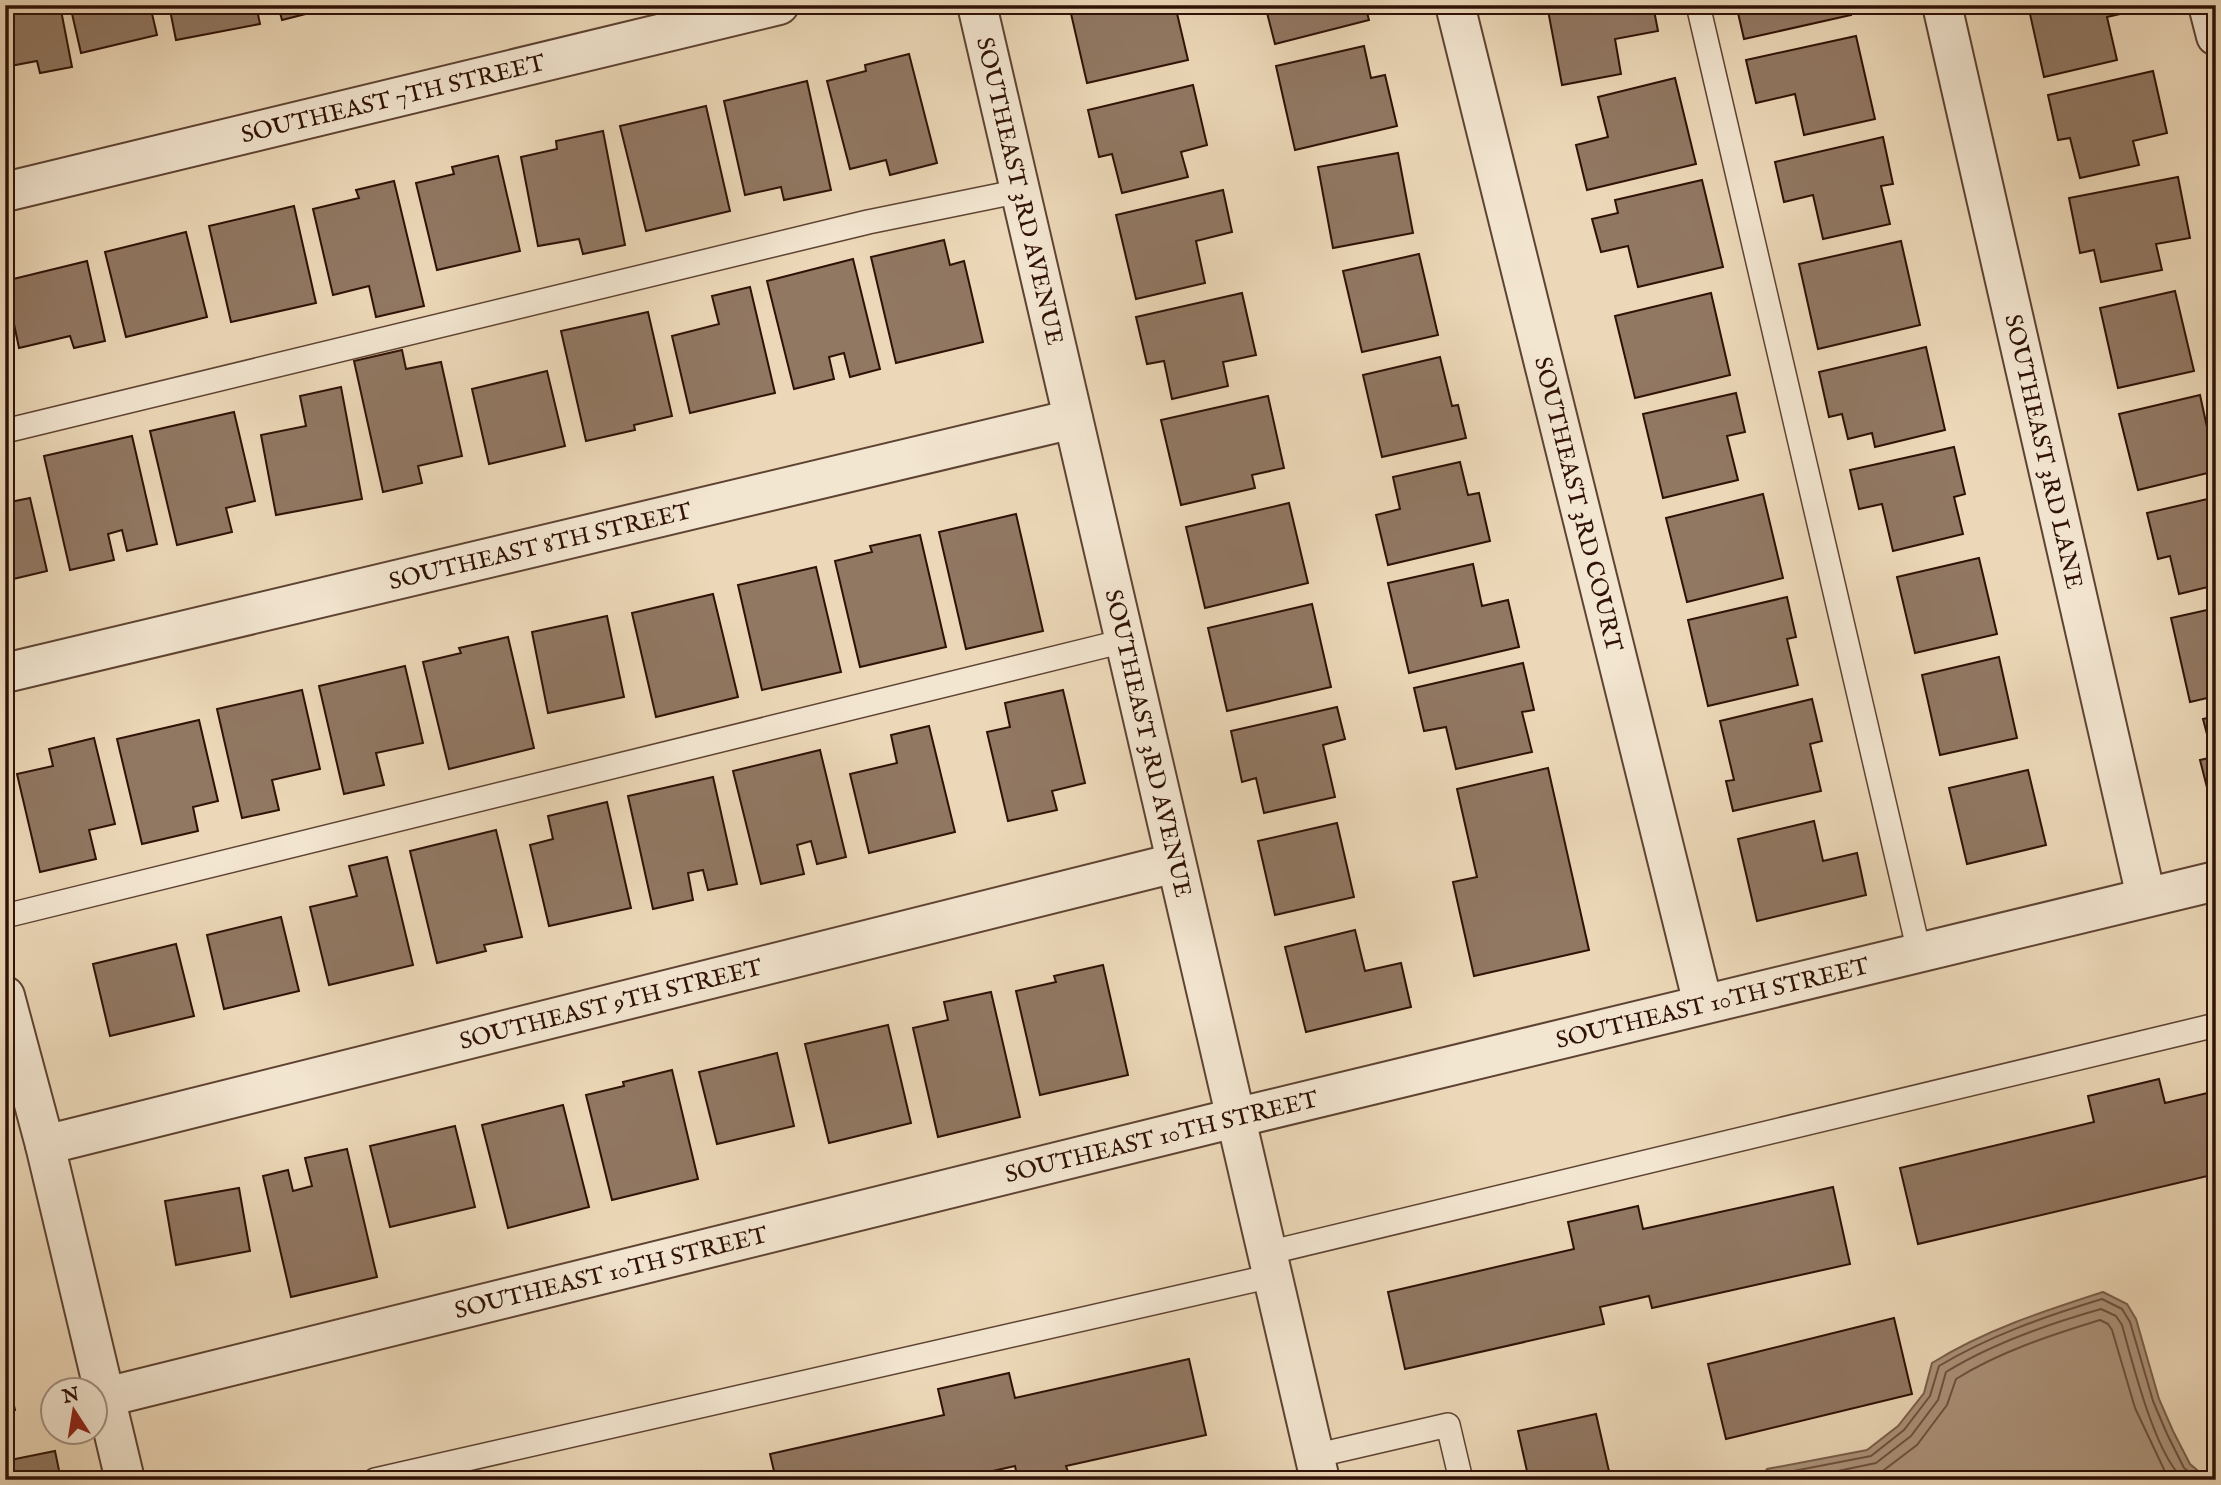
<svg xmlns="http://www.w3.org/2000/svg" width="2221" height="1485" font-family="'IM FELL English',serif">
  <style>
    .water { fill: #ac947b; stroke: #7a604c; stroke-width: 2 }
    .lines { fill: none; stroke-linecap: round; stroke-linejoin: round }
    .shore { stroke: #6e5240; stroke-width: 2 }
    .building { fill: #917863; stroke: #2f1106; stroke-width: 2 }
    .service-casing { stroke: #5e4332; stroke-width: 26 }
    .minor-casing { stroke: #5e4332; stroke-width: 42 }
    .service { stroke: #f3e6d1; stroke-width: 23 }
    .minor { stroke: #f3e6d1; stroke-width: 38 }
    .labels { text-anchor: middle; stroke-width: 6; stroke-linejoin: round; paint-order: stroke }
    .street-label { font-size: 24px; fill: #2f1106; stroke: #f3e6d1 }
  </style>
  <rect width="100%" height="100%" fill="#ecd8b8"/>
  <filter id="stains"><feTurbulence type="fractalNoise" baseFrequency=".00286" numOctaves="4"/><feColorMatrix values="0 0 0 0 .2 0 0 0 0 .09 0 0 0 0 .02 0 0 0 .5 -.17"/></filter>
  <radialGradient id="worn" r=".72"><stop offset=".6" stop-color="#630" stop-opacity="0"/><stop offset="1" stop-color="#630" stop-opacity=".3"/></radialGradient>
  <path class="water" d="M2103 1292 2127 1304 2136 1319 2159 1399 2173 1431 2190 1464 2209 1480H1760L1767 1469 1867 1450 1898 1426 1924 1393 1932 1363C1985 1330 2044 1311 2103 1292Z"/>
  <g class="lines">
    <g class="shore">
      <path d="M1768 1480 1773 1475 1871 1456 1904 1430 1930 1396 1939 1366C1989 1336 2046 1316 2102 1299L2122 1309 2130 1322 2153 1401 2167 1434 2184 1468 2200 1480"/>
      <path d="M1795 1480 1876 1463 1911 1436 1938 1400 1946 1372C1993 1343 2048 1324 2101 1309L2116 1316 2122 1325C2132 1361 2156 1459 2185 1480"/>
      <path d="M1852 1480 1880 1473 1917 1445 1947 1405 1956 1379C1999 1352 2051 1335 2100 1320L2108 1324 2112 1330 2135 1408 2169 1480"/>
    </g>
  </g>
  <g class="building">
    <path d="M60 5 72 67 40 73 37 61 5 67V15Z"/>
    <path d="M70 5H150L157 35 81 53Z"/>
    <path d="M169 5H256L260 24 176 40Z"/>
    <path d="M278 5H341L282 20Z"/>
    <path d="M1069 5H1175L1188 60 1087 83Z"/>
    <path d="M1265 5H1365L1369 20 1275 44Z"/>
    <path d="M1547 5H1653L1658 31 1615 39 1621 74 1562 85Z"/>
    <path d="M1767 5H1849L1851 15 1744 39 1738 13Z"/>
    <path d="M2028 5H2141L2142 9 2107 17 2117 60 2044 77Z"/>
    <path d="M1856 36 1875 119 1804 135 1795 94 1756 103 1746 60Z"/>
    <path d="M1364 46 1371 78 1385 75 1397 126 1295 150 1276 66Z"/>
    <path d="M909 54 937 163 890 175 886 160 850 169 827 81 866 71 865 65Z"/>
    <path d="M2153 71 2167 133 2133 141 2139 165 2080 178 2070 138 2058 140 2048 95Z"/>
    <path d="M1675 78 1696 164 1587 190 1576 145 1608 137 1598 97Z"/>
    <path d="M807 81 831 190 784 200 781 187 745 195 724 101Z"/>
    <path d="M1193 85 1207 145 1181 152 1188 177 1122 193 1112 154 1099 157 1088 110Z"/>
    <path d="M706 106 730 211 646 231 620 126Z"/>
    <path d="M603 131 625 245 583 254 579 239 538 246 521 157 557 149 556 141Z"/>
    <path d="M1883 137 1893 184 1881 186 1890 224 1823 239 1813 195 1784 202 1775 162Z"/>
    <path d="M1398 153 1413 233 1333 248 1318 167Z"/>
    <path d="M498 156 520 251 437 270 416 183 454 174 452 167Z"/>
    <path d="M2178 177 2190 238 2156 244 2162 270 2101 282 2094 250 2080 253 2069 198Z"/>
    <path d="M1702 180 1723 267 1638 287 1628 246 1601 252 1592 219 1618 213 1615 200Z"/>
    <path d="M394 181 424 306 376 317 369 286 333 295 313 209 359 198 356 190Z"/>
    <path d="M1223 190 1232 232 1196 241 1205 283 1136 299 1116 215Z"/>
    <path d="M294 206 316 303 231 322 209 226Z"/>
    <path d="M186 232 207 317 126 337 105 252Z"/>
    <path d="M944 240 950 265 964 261 983 342 896 363 871 257Z"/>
    <path d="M1901 241 1920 325 1818 349 1799 264Z"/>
    <path d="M1419 254 1438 335 1362 352 1343 271Z"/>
    <path d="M853 259 880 369 850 377 844 353 829 357 834 379 794 389 767 281Z"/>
    <path d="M87 261 105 341 74 348 70 336 19 348 5 281Z"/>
    <path d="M750 287 775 393 690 413 672 336 719 324 712 296Z"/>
    <path d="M2175 291 2194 371 2118 388 2100 308Z"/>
    <path d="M1242 293 1256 355 1223 362 1228 386 1172 399 1164 361 1147 364 1136 317Z"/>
    <path d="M1711 293 1730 375 1635 398 1615 316Z"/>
    <path d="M648 312 672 416 634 425 635 430 586 441 561 331Z"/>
    <path d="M1926 347 1945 430 1875 447 1872 433 1848 439 1842 414 1829 417 1819 372Z"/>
    <path d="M402 350 406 369 441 362 462 456 418 466 422 483 383 492 354 361Z"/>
    <path d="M1440 357 1452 406 1458 405 1466 438 1382 457 1363 375Z"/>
    <path d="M547 371 565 446 489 464 472 389Z"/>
    <path d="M341 387 362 499 276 515 261 435 306 426 300 396Z"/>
    <path d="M1736 393 1745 432 1727 436 1738 480 1663 498 1643 414Z"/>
    <path d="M2200 395 2207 427 2216 425V471L2138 490 2119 414Z"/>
    <path d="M1268 396 1284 468 1252 475 1255 488 1181 505 1161 420Z"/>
    <path d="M234 412 255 501 226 508 232 532 177 545 150 431Z"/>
    <path d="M132 436 157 544 127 551 122 530 108 534 114 560 70 570 44 456Z"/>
    <path d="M1954 447 1965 494 1954 497 1963 534 1893 551 1882 504 1859 509 1850 470Z"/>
    <path d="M1460 462 1468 495 1479 493 1490 541 1388 565 1376 515 1400 509 1393 477Z"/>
    <path d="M1763 494 1783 578 1687 602 1666 518Z"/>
    <path d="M2216 497V585L2179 594 2170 556 2158 559 2147 513Z"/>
    <path d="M30 498 47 571 5 581V503Z"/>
    <path d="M1289 503 1308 583 1205 608 1186 527Z"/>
    <path d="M1016 514 1043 631 966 649 939 532Z"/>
    <path d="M920 535 946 647 860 667 835 561 872 552 870 546Z"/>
    <path d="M1979 558 1997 634 1915 653 1897 577Z"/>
    <path d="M1473 564 1482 606 1508 600 1519 647 1409 673 1388 583Z"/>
    <path d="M816 567 841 672 762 690 738 585Z"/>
    <path d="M713 594 738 697 656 717 632 613Z"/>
    <path d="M1787 597 1796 637 1787 639 1798 685 1708 706 1688 620Z"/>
    <path d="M1312 604 1331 687 1227 711 1208 628Z"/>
    <path d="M2216 608V696L2190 702 2171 618Z"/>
    <path d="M607 616 624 697 548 713 532 632Z"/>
    <path d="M508 637 534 748 449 769 423 662 461 653 459 648Z"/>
    <path d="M1999 657 2017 738 1940 755 1922 675Z"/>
    <path d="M1523 663 1534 710 1522 712 1532 752 1456 769 1446 727 1424 731 1414 688Z"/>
    <path d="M405 666 423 743 376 753 384 785 344 794 319 686Z"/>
    <path d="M302 690 320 769 272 780 279 810 242 818 217 709Z"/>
    <path d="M1063 690 1085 783 1052 791 1057 810 1008 821 987 732 1010 727 1005 703Z"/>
    <path d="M1812 699 1822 741 1810 744 1821 791 1733 811 1726 781 1734 780 1720 721Z"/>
    <path d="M1337 707 1345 739 1323 745 1335 797 1264 813 1256 778 1242 782 1231 731Z"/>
    <path d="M2216 716V806L2212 807 2200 760 2213 757 2203 719Z"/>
    <path d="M199 720 218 801 193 807 198 831 142 844 117 739Z"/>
    <path d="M929 726 955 832 869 853 850 774 897 763 891 735Z"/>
    <path d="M94 738 115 824 89 830 96 859 40 872 17 774 53 766 49 749Z"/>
    <path d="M820 750 846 857 817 864 811 841 797 845 804 874 761 884 733 771Z"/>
    <path d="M1548 768 1589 950 1474 976 1453 882 1477 877 1457 789Z"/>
    <path d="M2028 770 2046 845 1967 864 1949 788Z"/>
    <path d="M713 777 737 884 708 890 703 870 688 873 693 900 653 909 628 796Z"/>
    <path d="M607 802 631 908 549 926 530 845 553 839 548 816Z"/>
    <path d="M1814 821 1823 861 1857 853 1866 895 1757 921 1738 839Z"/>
    <path d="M1337 823 1354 897 1275 915 1258 841Z"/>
    <path d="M496 830 522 937 484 945 486 951 437 963 410 851Z"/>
    <path d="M387 857 413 965 329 985 310 907 357 896 349 866Z"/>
    <path d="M281 917 299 991 224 1009 207 935Z"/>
    <path d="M1355 930 1365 971 1401 963 1411 1007 1306 1032 1285 947Z"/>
    <path d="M176 944 194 1016 110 1036 93 964Z"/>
    <path d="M1103 965 1128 1075 1040 1095 1016 991 1056 982 1054 976Z"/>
    <path d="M991 992 1020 1117 938 1137 913 1028 948 1020 944 1002Z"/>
    <path d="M888 1025 911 1123 829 1143 805 1044Z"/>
    <path d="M777 1053 794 1126 717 1144 699 1072Z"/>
    <path d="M672 1070 698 1179 612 1200 586 1095 624 1086 623 1082Z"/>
    <path d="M2159 1079 2165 1103 2216 1091V1174L1918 1244 1900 1168 2094 1122 2088 1096Z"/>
    <path d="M563 1105 589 1207 508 1228 482 1125Z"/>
    <path d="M455 1126 475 1207 390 1227 370 1146Z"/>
    <path d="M347 1149 377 1277 291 1297 263 1176 288 1170 293 1191 312 1186 305 1158Z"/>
    <path d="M1833 1187 1850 1264 1652 1308 1649 1296 1600 1307 1604 1324 1405 1369 1388 1292 1574 1249 1568 1222 1638 1206 1643 1229Z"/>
    <path d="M239 1188 250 1251 176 1265 165 1201Z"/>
    <path d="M1894 1318 1912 1394 1726 1439 1708 1364Z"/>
    <path d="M1189 1359 1206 1435 1066 1466 1068 1472 1034 1480H1018L1015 1466 975 1475 976 1480H776L770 1454 944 1415 938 1389 1009 1373 1015 1398Z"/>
    <path d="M5 1368 15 1410 5 1412Z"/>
    <path d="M1596 1414 1611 1480H1529L1518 1431Z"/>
    <path d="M55 1451 61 1480H5V1461Z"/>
    <path d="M701 1471 703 1480H661Z"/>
  </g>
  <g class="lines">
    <g class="service-casing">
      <g id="service">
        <path d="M1698 5 1919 952"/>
        <path d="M5 431 868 222 1020 191"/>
        <path d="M5 916 1124 641"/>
        <path d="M1267 1253 2216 1025"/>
        <path d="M1314 1456 1448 1425 1461 1480"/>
        <path d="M375 1480 1272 1276"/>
      </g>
    </g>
    <g class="minor-casing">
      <g id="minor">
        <path id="s1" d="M977 5 1320 1480"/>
        <path id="s2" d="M1455 5 1703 1004"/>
        <path id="s3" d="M1942 5 2146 897"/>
        <path d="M2208 5 2216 36"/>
        <path id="s4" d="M5 192 779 5"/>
        <path id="s5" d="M5 673 1073 419"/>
        <path d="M5 996 45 1145 125 1480"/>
        <path id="s6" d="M45 1145 1175 863"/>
        <path id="s7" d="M106 1397 1235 1118 2216 881"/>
      </g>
    </g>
    <use href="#service" class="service"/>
    <use href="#minor" class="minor"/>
  </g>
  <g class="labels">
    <g class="street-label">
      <text dy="8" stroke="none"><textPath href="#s4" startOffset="399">SOUTHEAST 7TH STREET</textPath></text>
      <text dy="8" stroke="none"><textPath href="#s1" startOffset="191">SOUTHEAST 3RD AVENUE</textPath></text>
      <text dy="8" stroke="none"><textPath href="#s3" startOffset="458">SOUTHEAST 3RD LANE</textPath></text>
      <text dy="8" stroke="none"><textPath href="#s2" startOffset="514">SOUTHEAST 3RD COURT</textPath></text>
      <text dy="8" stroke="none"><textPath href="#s5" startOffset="550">SOUTHEAST 8TH STREET</textPath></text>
      <text dy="8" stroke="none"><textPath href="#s1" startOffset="758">SOUTHEAST 3RD AVENUE</textPath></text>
      <text dy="8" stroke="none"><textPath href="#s7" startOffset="1654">SOUTHEAST 10TH STREET</textPath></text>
      <text dy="8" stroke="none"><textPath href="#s6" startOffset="583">SOUTHEAST 9TH STREET</textPath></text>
      <text dy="8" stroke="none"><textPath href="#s7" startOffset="1087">SOUTHEAST 10TH STREET</textPath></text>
      <text dy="8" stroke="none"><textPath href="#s7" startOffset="520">SOUTHEAST 10TH STREET</textPath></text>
    </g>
  </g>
  <rect width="2221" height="1485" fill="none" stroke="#ecd8b8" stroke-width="28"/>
  <rect x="7" y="7" width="2207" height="1471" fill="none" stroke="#2f1106" stroke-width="3.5"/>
  <rect x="14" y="14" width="2193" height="1457" fill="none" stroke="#2f1106" stroke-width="2"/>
  <g transform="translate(74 1411) rotate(348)"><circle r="33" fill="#f3e6d1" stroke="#a59180" stroke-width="2"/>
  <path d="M0-5L12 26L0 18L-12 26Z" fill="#8f2418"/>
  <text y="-10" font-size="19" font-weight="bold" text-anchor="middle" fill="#2f1106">N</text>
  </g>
  <rect width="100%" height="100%" filter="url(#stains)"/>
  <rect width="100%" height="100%" fill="url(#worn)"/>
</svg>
